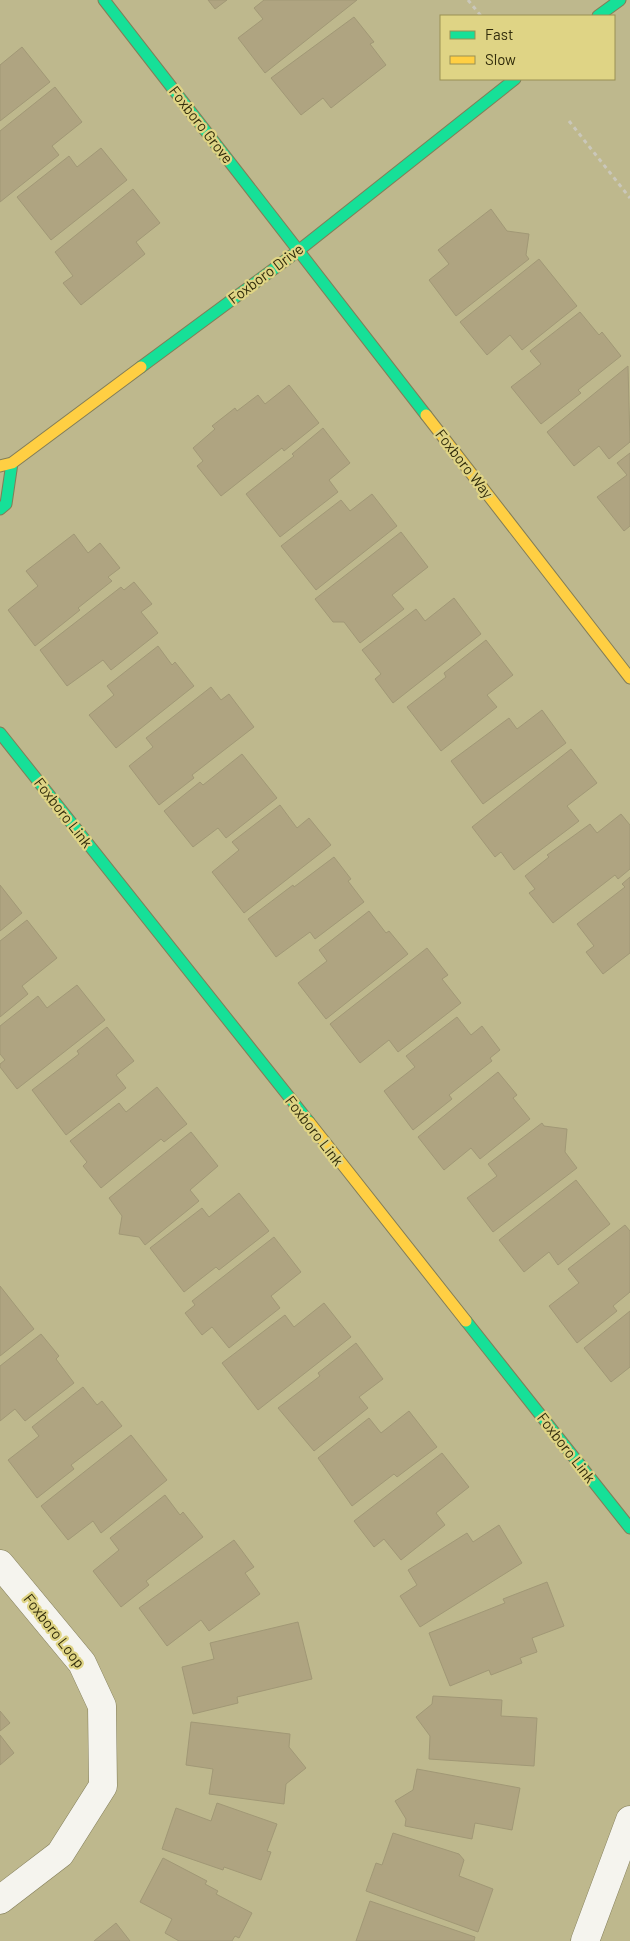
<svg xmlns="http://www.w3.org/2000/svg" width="630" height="1941" font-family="Barlow,sans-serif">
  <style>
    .building { fill: #afa481; stroke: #a19876 }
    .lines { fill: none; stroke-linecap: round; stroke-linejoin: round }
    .street-casing { stroke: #827d58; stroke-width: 29 }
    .fast-casing { stroke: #827d58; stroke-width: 13 }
    .slow-casing { stroke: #827d58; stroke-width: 13 }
    .path { stroke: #cac7ba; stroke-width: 3; stroke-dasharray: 4 4; stroke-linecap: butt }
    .street { stroke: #f5f4ee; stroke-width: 28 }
    .fast { stroke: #16e098; stroke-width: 11 }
    .slow { stroke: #ffcf43; stroke-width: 11 }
    .labels { text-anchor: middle; stroke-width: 4.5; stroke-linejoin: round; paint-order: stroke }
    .street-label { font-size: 15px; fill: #302b0a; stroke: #dfd485 }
  </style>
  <rect width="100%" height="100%" fill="#beb88d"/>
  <g class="building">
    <path d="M208 0H227L215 9Z"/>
    <path d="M264 0H357L265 73 238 38 263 19 254 8Z"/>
    <path d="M354 17 374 42 370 44 386 65 331 108 323 98 301 115 271 78Z"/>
    <path d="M22 47 50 82 0 121V65Z"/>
    <path d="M55 87 82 122 52 146 59 155 0 202V131Z"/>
    <path d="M101 148 127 180 51 240 17 197 69 156 77 167Z"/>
    <path d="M133 189 160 223 136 242 145 254 81 305 63 283 73 276 55 252Z"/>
    <path d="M491 209 507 231 529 234 526 255 529 259 456 316 429 280 449 264 438 250Z"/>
    <path d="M539 259 577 306 522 350 510 335 487 355 460 322Z"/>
    <path d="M580 312 599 335 602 332 621 356 578 390 581 393 541 424 511 387 541 364 530 351Z"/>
    <path d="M628 366 630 442 609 459 599 446 574 466 547 432Z"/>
    <path d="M289 385 319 423 284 451 282 448 221 496 197 466 203 461 193 448 215 429 212 426 235 408 237 411 258 395 265 404Z"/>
    <path d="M323 428 350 463 329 480 338 492 280 537 246 494 294 456 292 454Z"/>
    <path d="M630 453V526L624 531 597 497 627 475 617 463Z"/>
    <path d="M372 494 397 526 316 590 281 546 341 500 350 511Z"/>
    <path d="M401 532 428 567 392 595 404 609 360 643 344 622H333L315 599Z"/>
    <path d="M74 534 88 553 100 543 120 568 108 577 112 581 78 608 80 610 35 646 8 610 38 586 26 571Z"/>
    <path d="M134 582 152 604 141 612 158 633 111 670 103 660 67 686 40 650 121 587 124 590Z"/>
    <path d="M454 598 481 634 393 703 375 679 381 674 362 650 416 609 425 621Z"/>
    <path d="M486 640 513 675 487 695 497 707 441 751 407 707 446 677 444 673Z"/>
    <path d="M158 646 172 665 175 662 194 686 116 748 89 715 114 695 107 686Z"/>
    <path d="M211 687 221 700 229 694 254 727 192 775 194 778 159 805 129 766 153 747 146 738Z"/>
    <path d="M542 710 566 743 483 804 451 761 509 718 517 729Z"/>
    <path d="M571 749 597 783 567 806 579 821 514 870 501 852 495 857 472 827Z"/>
    <path d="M242 754 277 798 226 838 218 828 193 847 164 811 200 782 203 785Z"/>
    <path d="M280 805 297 828 309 818 331 845 244 913 212 872 239 850 232 842Z"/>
    <path d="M621 814 630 825V869L618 879 615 875 553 923 529 893 535 889 525 876 549 857 547 855 590 824 597 833Z"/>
    <path d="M334 857 351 879 348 881 364 902 315 939 310 932 276 957 248 919 293 885 294 887Z"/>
    <path d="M630 877V953L603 974 586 952 594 946 577 924 625 887 622 884Z"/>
    <path d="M0 885 22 913 0 931Z"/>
    <path d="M369 911 386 933 389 931 408 954 326 1019 298 983 327 961 319 950Z"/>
    <path d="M27 920 57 958 22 986 28 994 0 1017V941Z"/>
    <path d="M427 948 448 975 442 979 461 1003 398 1052 389 1040 360 1063 330 1024Z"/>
    <path d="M77 985 105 1020 17 1089 0 1067V1064L5 1060 0 1054V1026L38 996 47 1008Z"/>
    <path d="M457 1017 471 1035 482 1026 500 1050 490 1058 492 1061 449 1095 452 1099 413 1130 384 1091 415 1067 406 1056Z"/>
    <path d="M107 1027 134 1061 116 1075 126 1088 66 1135 32 1090 79 1054 77 1051Z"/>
    <path d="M498 1072 517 1095 513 1098 530 1119 480 1159 471 1148 444 1170 418 1137Z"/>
    <path d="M157 1087 187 1124 164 1142 161 1139 101 1188 83 1166 87 1162 70 1141 119 1103 126 1112Z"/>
    <path d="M542 1123 544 1126 567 1129 565 1152 577 1168 493 1232 467 1198 497 1176 488 1164Z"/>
    <path d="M191 1132 218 1166 190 1190 199 1201 145 1245 139 1237 119 1234 122 1216 109 1198Z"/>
    <path d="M576 1180 610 1224 558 1265 549 1252 524 1272 499 1240Z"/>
    <path d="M239 1193 269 1231 219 1270 216 1267 184 1292 150 1248 202 1208 209 1217Z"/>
    <path d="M625 1225 630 1231V1292L613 1306 617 1311 577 1343 549 1306 579 1283 568 1269Z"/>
    <path d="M274 1237 301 1272 271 1296 280 1308 229 1348 212 1327 202 1335 185 1313 195 1305 192 1301Z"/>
    <path d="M0 1286 34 1329 0 1356Z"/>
    <path d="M324 1303 351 1337 258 1410 222 1363 285 1315 294 1327Z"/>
    <path d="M630 1311V1367L611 1382 584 1348Z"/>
    <path d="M41 1334 59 1356 56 1359 74 1383 25 1421 15 1409 0 1421V1366Z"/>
    <path d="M356 1343 383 1379 359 1397 368 1408 314 1451 278 1408 320 1376 318 1373Z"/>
    <path d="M83 1387 97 1405 102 1401 122 1426 71 1465 74 1469 37 1498 8 1460 39 1436 32 1427Z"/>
    <path d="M409 1411 437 1447 397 1477 394 1474 352 1506 318 1458 369 1418 381 1433Z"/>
    <path d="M131 1435 167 1480 101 1533 93 1521 68 1540 41 1506Z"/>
    <path d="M442 1453 469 1487 436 1513 445 1525 401 1560 384 1539 374 1547 354 1521Z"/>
    <path d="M165 1495 180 1515 183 1512 203 1537 146 1581 149 1585 121 1607 93 1571 119 1550 110 1538Z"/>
    <path d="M499 1525 522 1563 420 1627 400 1596 417 1585 408 1570 467 1533 473 1542Z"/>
    <path d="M234 1540 254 1567 245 1573 260 1594 209 1631 201 1620 167 1646 139 1608Z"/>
    <path d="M547 1582 564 1626 532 1638 537 1652 520 1658 522 1663 491 1675 489 1670 450 1686 429 1633 505 1603 503 1599Z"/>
    <path d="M298 1622 312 1679 237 1697 238 1703 193 1714 182 1667 214 1659 210 1643Z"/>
    <path d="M433 1696 502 1700 501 1716 537 1718 534 1766 429 1759 430 1736 416 1717 432 1704Z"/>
    <path d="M0 1711 10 1723 0 1731Z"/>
    <path d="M191 1722 290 1734 289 1747 306 1768 286 1784 284 1804 209 1794 213 1769 186 1765Z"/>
    <path d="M0 1735 14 1753 0 1765Z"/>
    <path d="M417 1769 520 1788 512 1830 475 1823 472 1839 405 1826 406 1819 395 1801 413 1790Z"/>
    <path d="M217 1803 277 1824 267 1851 271 1852 261 1880 224 1867 223 1870 162 1849 176 1808 211 1821Z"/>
    <path d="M393 1833 459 1854 464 1860 459 1876 493 1889 478 1932 366 1891 376 1863 382 1865Z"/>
    <path d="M163 1858 207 1881 205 1884 218 1891 216 1894 252 1913 239 1938 235 1936 232 1941H179L165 1933 172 1919 140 1902Z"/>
    <path d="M370 1901 475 1937 474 1941H356Z"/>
    <path d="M116 1923 130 1941H94Z"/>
  </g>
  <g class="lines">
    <g class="street-casing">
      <g id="street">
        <path d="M0 1564 82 1663 102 1706 103 1786 60 1854 0 1900"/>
        <path d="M585 1941 630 1820"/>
      </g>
    </g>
    <g class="fast-casing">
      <g id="fast">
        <path d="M104 0 426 415"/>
        <path d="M598 16 620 0"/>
        <path d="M141 367 298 251 515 79"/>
        <path d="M0 509 6 504 12 463"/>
        <path d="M0 733 309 1122"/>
        <path d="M466 1321 630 1528"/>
      </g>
    </g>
    <g class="slow-casing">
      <g id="slow">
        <path d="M426 415 630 678"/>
        <path d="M0 466 12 463 141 367"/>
        <path d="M309 1122 466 1321"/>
      </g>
    </g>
    <g class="path">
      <path d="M468 0 481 16"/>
      <path d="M569 121 630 198"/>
    </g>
    <use href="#street" class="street"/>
    <use href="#fast" class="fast"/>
    <use href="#slow" class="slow"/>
  </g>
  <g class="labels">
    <g class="street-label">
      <text transform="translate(201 125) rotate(52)" y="5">Foxboro Grove</text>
      <text transform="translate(266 274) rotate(-37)" y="5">Foxboro Drive</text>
      <text transform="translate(464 464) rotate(52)" y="5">Foxboro Way</text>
      <text transform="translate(63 813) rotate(52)" y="5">Foxboro Link</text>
      <text transform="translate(314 1131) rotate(52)" y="5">Foxboro Link</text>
      <text transform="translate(566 1448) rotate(52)" y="5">Foxboro Link</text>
      <text transform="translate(54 1631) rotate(52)" y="5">Foxboro Loop</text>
    </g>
  </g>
  <rect x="440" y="15" width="175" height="65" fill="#dfd485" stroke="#999054"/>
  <rect x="450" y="31" width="25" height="8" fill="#16e098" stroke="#999054"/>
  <text x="485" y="40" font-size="15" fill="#302b0a">Fast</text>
  <rect x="450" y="56" width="25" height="8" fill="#ffcf43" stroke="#999054"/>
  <text x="485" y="65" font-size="15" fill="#302b0a">Slow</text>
</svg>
